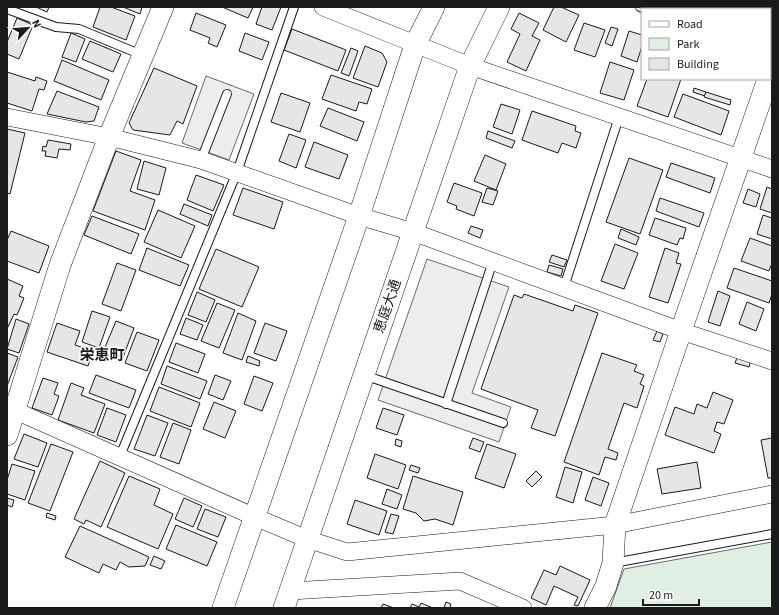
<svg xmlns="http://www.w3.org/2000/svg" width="779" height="615" font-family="'Source Sans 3','Noto Sans JP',sans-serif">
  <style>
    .green { fill: #e0efe3; stroke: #6a6a6a }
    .parking { fill: #ededed; stroke: #6a6a6a }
    .building { fill: #e6e6e6; stroke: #1a1a1a }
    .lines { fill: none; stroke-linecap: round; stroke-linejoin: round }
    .service-casing { stroke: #1a1a1a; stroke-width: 10 }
    .minor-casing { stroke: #1a1a1a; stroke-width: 18 }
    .tertiary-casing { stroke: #1a1a1a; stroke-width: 22 }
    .service { stroke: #fff; stroke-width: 8 }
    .minor { stroke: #fff; stroke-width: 17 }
    .tertiary { stroke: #fff; stroke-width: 21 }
    .labels { text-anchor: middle; stroke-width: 3; stroke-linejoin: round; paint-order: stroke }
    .street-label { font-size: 14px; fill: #1a1a1a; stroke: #fff }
    .neighbourhood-label { font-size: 15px; font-weight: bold; fill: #1a1a1a; stroke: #fff }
  </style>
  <rect width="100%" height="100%" fill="#fff"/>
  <path class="green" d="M772 542V608H610L624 569Z"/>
  <g class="parking">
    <path d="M206 76 254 94 229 160 182 143Z"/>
    <path d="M427 259 509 287 472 393 511 407 499 442 378 400Z"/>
  </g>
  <g class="building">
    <path d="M38 7H49L47 12 38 8Z"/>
    <path d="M100 7H111L135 16 126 40 93 27Z"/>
    <path d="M123 7H142L140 14Z"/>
    <path d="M222 7H253L248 18Z"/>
    <path d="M262 7H281L272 30 256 24Z"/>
    <path d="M554 7H561L579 15 566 42 543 30Z"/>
    <path d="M196 13 226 25 217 47 208 43 210 38 190 30Z"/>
    <path d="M519 13 539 23 532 36 540 40 526 71 507 62 520 34 511 29Z"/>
    <path d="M17 18 33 25 19 59 7 54V42Z"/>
    <path d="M584 23 605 30 595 57 574 50Z"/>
    <path d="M611 27 618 29 612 46 605 43Z"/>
    <path d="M292 29 346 50 338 71 284 50Z"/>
    <path d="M629 31 642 35V46L637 62 621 56Z"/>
    <path d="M71 33 85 39 76 62 62 57Z"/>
    <path d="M245 33 269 42 262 60 239 51Z"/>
    <path d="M90 41 121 54 113 72 82 59Z"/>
    <path d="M365 46 382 53 387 62 378 87 353 78Z"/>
    <path d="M351 48 358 51 349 76 341 73Z"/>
    <path d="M62 60 109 80 101 100 54 81Z"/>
    <path d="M610 62 634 70 624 100 600 93Z"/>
    <path d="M154 68 197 86 183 124 177 121 170 135 133 130 129 123Z"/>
    <path d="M7 72 35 81 36 77 47 81 44 90 39 89 32 111 7 103Z"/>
    <path d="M331 75 372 89 367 104 359 102 356 111 322 99Z"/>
    <path d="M647 79H681L668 117 637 106Z"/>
    <path d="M694 88 706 92 705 96 693 92Z"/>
    <path d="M57 91 99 107 94 121 86 122 47 114Z"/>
    <path d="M706 92 731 100 730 105 704 97Z"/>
    <path d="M281 93 310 103 300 132 271 122Z"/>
    <path d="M683 94 729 111 721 135 674 117Z"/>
    <path d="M501 104 520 110 512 134 493 127Z"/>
    <path d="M328 108 364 122 357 141 320 126Z"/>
    <path d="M532 111 576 126 575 131 581 133 576 148 562 143 558 153 522 140Z"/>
    <path d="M7 129 25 133 10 194 7 193Z"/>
    <path d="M488 131 515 141 512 148 486 138Z"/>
    <path d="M289 134 306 140 296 168 279 161Z"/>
    <path d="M48 140 71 144 70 150 59 149 57 158 45 156 46 151H42L43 146 46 147Z"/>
    <path d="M314 142 348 155 339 179 305 167Z"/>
    <path d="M116 151 141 160 130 191 155 200 145 230 93 211Z"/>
    <path d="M485 155 506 164 496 190 474 181Z"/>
    <path d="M629 158 663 170 640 234 606 222Z"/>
    <path d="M144 161 166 168 159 195 137 189Z"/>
    <path d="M671 163 715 178 710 193 666 177Z"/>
    <path d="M196 175 224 185 213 211 187 200Z"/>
    <path d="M454 183 482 193 474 216 456 209 457 206 447 202Z"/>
    <path d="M767 187 772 189V213L760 209Z"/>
    <path d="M243 188 283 202 274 229 233 215Z"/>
    <path d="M487 188 498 191 493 205 482 202Z"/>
    <path d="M748 189 760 194 756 207 743 203Z"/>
    <path d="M660 198 704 213 699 227 656 211Z"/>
    <path d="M184 204 212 215 208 226 180 214Z"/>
    <path d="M158 210 195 226 181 258 144 242Z"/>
    <path d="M763 215 772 218V239L757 234Z"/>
    <path d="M92 216 139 234 131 254 84 235Z"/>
    <path d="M655 218 686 228 683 239 680 238 677 245 649 235Z"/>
    <path d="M471 226 483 230 480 238 468 233Z"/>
    <path d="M621 229 639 237 636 245 618 238Z"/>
    <path d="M11 231 49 246 39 273 7 261V240Z"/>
    <path d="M750 238 772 246V263L769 271 741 261Z"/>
    <path d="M615 244 638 253 624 289 601 281Z"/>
    <path d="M147 248 189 265 180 286 139 270Z"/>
    <path d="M665 248 679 253 676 263 681 264 668 303 649 297Z"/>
    <path d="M216 249 259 267 242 307 199 289Z"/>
    <path d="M552 255 567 260 564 267 549 262Z"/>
    <path d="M117 263 136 270 121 311 102 304Z"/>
    <path d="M549 265 563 269 561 276 547 272Z"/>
    <path d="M734 268 772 281V294L769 303 727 288Z"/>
    <path d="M7 279 23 286 19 296 24 298 17 315 14 314 7 329Z"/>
    <path d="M718 291 730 296 720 326 708 322Z"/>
    <path d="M197 292 215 300 206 322 188 315Z"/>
    <path d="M524 294 573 311 575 305 598 313 555 436 531 428 538 410 481 389 514 295 522 298Z"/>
    <path d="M747 302 764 309 756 331 739 324Z"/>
    <path d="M217 303 235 310 219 348 201 341Z"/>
    <path d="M92 311 110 317 99 348 82 342Z"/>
    <path d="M238 313 256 321 242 360 223 353Z"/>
    <path d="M186 318 203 325 197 340 180 334Z"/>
    <path d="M16 319 29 324 19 353 7 349Z"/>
    <path d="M116 321 134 328 122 360 103 352Z"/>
    <path d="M57 323 80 331 75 345 93 351 88 366 47 352Z"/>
    <path d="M265 323 287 331 276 361 254 353Z"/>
    <path d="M657 331 663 334 660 342 653 340Z"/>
    <path d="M137 332 159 340 147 371 125 363Z"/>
    <path d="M176 343 205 354 198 373 169 362Z"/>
    <path d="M7 353 18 357 7 386Z"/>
    <path d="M602 353 637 365 634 371 644 375 640 384 644 386 637 408 624 403 608 449 618 453 616 460 605 457 599 475 564 462Z"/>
    <path d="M738 355 751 360 749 367 735 363Z"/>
    <path d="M248 356 260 361 259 366 246 362Z"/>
    <path d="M167 366 207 381 200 399 161 384Z"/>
    <path d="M96 375 136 390 129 408 89 393Z"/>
    <path d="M215 375 231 381 223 400 208 394Z"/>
    <path d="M254 376 273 383 262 411 244 404Z"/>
    <path d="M43 378 58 383 54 394 59 396 52 415 32 408Z"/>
    <path d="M71 383 84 388 81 395 105 404 94 433 58 420Z"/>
    <path d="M159 387 200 403 191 427 150 411Z"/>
    <path d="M713 392 733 400 724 424 717 422 714 431 721 434 714 453 665 435 675 407 694 414 697 404 707 408Z"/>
    <path d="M214 402 236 411 225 438 203 429Z"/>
    <path d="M107 408 126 415 116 442 97 435Z"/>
    <path d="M383 408 404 415 397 435 376 428Z"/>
    <path d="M147 415 168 423 155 456 134 449Z"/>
    <path d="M173 423 191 430 179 464 160 457Z"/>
    <path d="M24 434 47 443 38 467 14 459Z"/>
    <path d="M473 438 484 442 480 452 469 448Z"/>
    <path d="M772 438V478H768L761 440Z"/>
    <path d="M396 439 402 441 401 447 395 445Z"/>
    <path d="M51 444 73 452 50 511 28 503Z"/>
    <path d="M487 444 516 454 504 488 475 478Z"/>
    <path d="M375 454 406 465 398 489 367 478Z"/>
    <path d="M100 461 125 473 101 527 86 520 84 524 74 519Z"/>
    <path d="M697 462 701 488 662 494 657 469Z"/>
    <path d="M12 464 35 471 25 500 7 494V480Z"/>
    <path d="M411 465 420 468 418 473 409 470Z"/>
    <path d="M565 467 582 472 573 503 556 497Z"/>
    <path d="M536 471 542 477 532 487 526 481Z"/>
    <path d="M129 476 160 489 154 505 173 514 158 549 107 527Z"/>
    <path d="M413 476 463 492 453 525 435 519 424 521 416 513 403 509Z"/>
    <path d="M593 477 609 483 601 506 585 500Z"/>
    <path d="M387 489 402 495 397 509 382 504Z"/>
    <path d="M7 498 14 500 12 507 7 505Z"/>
    <path d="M184 498 202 506 193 527 175 519Z"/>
    <path d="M355 500 387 511 379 535 347 524Z"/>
    <path d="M205 509 226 517 218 537 197 529Z"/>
    <path d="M47 513 56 516 55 520 46 517Z"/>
    <path d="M391 514 399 516 393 534 385 532Z"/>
    <path d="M176 525 217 542 207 566 166 549Z"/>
    <path d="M80 526 149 557 145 566 129 567 120 562 116 570 103 564 99 573 65 557Z"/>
    <path d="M154 556 165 561 161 569 150 565Z"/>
    <path d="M560 566 590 580 578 606 574 605 578 597 554 586 546 605 531 598 544 570 556 575Z"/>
    <path d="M446 602 451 604 450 608H444Z"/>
    <path d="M421 603 433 608H410L412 604 419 607Z"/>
    <path d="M383 604 394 608H381Z"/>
  </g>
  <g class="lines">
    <g class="service-casing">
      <g id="service">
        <path d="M640 7 644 9"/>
        <path d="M7 9 56 27 79 29 142 55"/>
        <path d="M201 160 227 94"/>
        <path d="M564 287 619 117"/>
        <path d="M364 375 503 423"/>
        <path d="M446 404 493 261"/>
        <path d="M120 456 237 172 294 7"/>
        <path d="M613 563 772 534"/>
      </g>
    </g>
    <g class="minor-casing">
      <g id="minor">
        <path d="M323 7 470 66 772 169"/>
        <path d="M7 117 109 137 201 160 359 216 413 232 681 331 772 361"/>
        <path d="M7 407 255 517 307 539 347 552 615 525 772 494"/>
        <path d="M290 591 460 581 523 608"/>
      </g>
    </g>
    <g class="tertiary-casing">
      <g id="tertiary">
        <path d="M7 435 60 265 109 137 163 7"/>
        <path d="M223 608 359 216 415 45 434 7"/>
        <path d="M284 608 470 66 499 7"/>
        <path d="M595 608 606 586 613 563 615 525 681 331 768 79"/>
      </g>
    </g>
    <use href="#service" class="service"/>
    <use href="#minor" class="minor"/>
    <use href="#tertiary" class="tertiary"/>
  </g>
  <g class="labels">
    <g class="street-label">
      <text transform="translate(387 306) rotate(-71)" y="5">恵庭大通</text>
    </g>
    <g class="neighbourhood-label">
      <text x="102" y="360">栄恵町</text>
    </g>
  </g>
  <rect width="779" height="615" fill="none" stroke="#1a1a1a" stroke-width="16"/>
  <rect x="641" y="8" width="130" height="72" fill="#ffffff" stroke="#a3a3a3"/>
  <rect x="649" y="21" width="20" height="6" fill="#ffffff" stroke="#a3a3a3"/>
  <text x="677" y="28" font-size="12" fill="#1a1a1a">Road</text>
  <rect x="649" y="38" width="20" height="12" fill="#e0efe3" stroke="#a3a3a3"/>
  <text x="677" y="48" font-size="12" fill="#1a1a1a">Park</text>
  <rect x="649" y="58" width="20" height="12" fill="#e6e6e6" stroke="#a3a3a3"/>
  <text x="677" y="68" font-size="12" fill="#1a1a1a">Building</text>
  <g transform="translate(28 28) rotate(64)" stroke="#ffffff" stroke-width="3" paint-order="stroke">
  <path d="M0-3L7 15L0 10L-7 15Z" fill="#1a1a1a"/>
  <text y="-6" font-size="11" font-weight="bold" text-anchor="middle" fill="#1a1a1a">N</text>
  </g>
  <path d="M643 599v6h56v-6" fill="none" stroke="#1a1a1a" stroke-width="2"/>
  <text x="649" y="599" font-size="12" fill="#1a1a1a" stroke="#ffffff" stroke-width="3" paint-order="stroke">20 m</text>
</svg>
